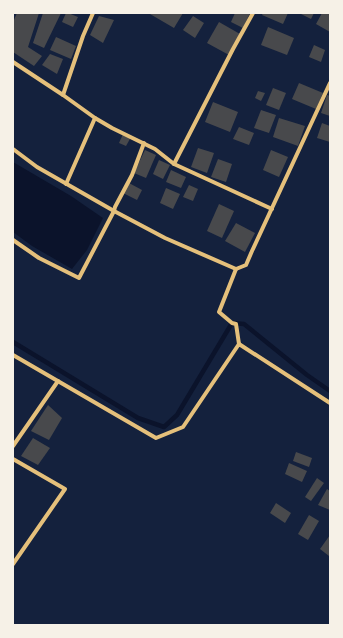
<svg xmlns="http://www.w3.org/2000/svg" width="343" height="638" font-family="'Space Grotesk',sans-serif">
  <style>
    .water { fill: #0b132b }
    .lines { fill: none; stroke-linecap: round; stroke-linejoin: round }
    .stream { stroke: #0b132b; stroke-width: 4.5 }
    .building { fill: #48494c }
    .minor { stroke: #e5c07b; stroke-width: 4 }
  </style>
  <rect width="100%" height="100%" fill="#14213d"/>
  <path class="water" d="M13 162 71 196 103 218 87 250 72 269 32 246 13 232Z"/>
  <g class="lines">
    <path class="stream" d="M13 342 138 418 164 427 177 415 232 323 244 324 307 375 330 391"/>
  </g>
  <g class="building">
    <path d="M17 13H39L28 47 42 56 34 66 13 52V22Z"/>
    <path d="M43 13H61L44 48 33 43Z"/>
    <path d="M66 13H68L78 17 73 27 62 22Z"/>
    <path d="M151 13H183L174 28 150 14Z"/>
    <path d="M235 13H250L243 28 231 22Z"/>
    <path d="M263 13H288L283 24 262 15Z"/>
    <path d="M299 13H314L311 19Z"/>
    <path d="M322 13H330V32L316 24Z"/>
    <path d="M99 16 114 20 103 43 90 35Z"/>
    <path d="M193 16 204 23 195 38 183 30Z"/>
    <path d="M219 22 240 34 229 55 207 43Z"/>
    <path d="M268 27 294 38 287 55 261 45Z"/>
    <path d="M56 37 76 46 71 59 50 50Z"/>
    <path d="M314 45 325 50 321 62 309 57Z"/>
    <path d="M50 54 63 59 57 74 42 65Z"/>
    <path d="M299 83 323 93 316 109 292 99Z"/>
    <path d="M273 88 286 93 279 110 266 105Z"/>
    <path d="M258 91 265 93 261 101 255 98Z"/>
    <path d="M327 95 330 96V116L321 113Z"/>
    <path d="M213 102 238 112 230 132 205 122Z"/>
    <path d="M261 110 276 115 269 133 254 128Z"/>
    <path d="M279 118 305 126 298 146 273 137Z"/>
    <path d="M322 123 330 126V142L317 138Z"/>
    <path d="M239 127 254 133 249 145 233 139Z"/>
    <path d="M123 134 131 137 126 146 119 143Z"/>
    <path d="M198 148 214 153 207 173 191 167Z"/>
    <path d="M145 150 156 155 146 178 134 173Z"/>
    <path d="M271 150 288 157 279 177 263 170Z"/>
    <path d="M218 159 232 164 226 182 211 177Z"/>
    <path d="M159 160 170 165 163 179 153 174Z"/>
    <path d="M171 170 186 177 181 188 166 182Z"/>
    <path d="M129 183 142 190 137 200 123 193Z"/>
    <path d="M189 185 198 189 193 201 183 197Z"/>
    <path d="M166 188 180 194 173 209 160 203Z"/>
    <path d="M219 204 234 211 222 238 207 231Z"/>
    <path d="M236 223 255 233 245 252 225 241Z"/>
    <path d="M48 405 62 418 49 440 31 431Z"/>
    <path d="M33 438 50 448 38 465 21 456Z"/>
    <path d="M296 452 312 458 309 467 293 461Z"/>
    <path d="M289 463 307 471 302 482 285 474Z"/>
    <path d="M317 478 324 483 311 501 305 497Z"/>
    <path d="M327 489 330 491V510L318 505Z"/>
    <path d="M276 503 291 513 285 523 270 513Z"/>
    <path d="M309 515 319 521 308 540 298 534Z"/>
    <path d="M330 535V555L329 556 320 549Z"/>
  </g>
  <g class="lines">
    <g class="minor">
      <path d="M253 13 233 49 174 164 272 209"/>
      <path d="M13 62 63 95 95 118 112 128 155 149 174 164"/>
      <path d="M63 95 83 36 93 13"/>
      <path d="M13 149 37 167 114 211 165 238 236 269"/>
      <path d="M66 184 95 118"/>
      <path d="M13 240 39 258 79 278 114 211 115 207 132 175 144 143"/>
      <path d="M239 344 236 324 232 323 219 312 236 269 246 265 252 251 330 83"/>
      <path d="M13 355 156 438 183 427 239 344 330 403"/>
      <path d="M13 446 58 381"/>
      <path d="M13 459 65 489 13 564"/>
    </g>
  </g>
  <rect width="343" height="638" fill="none" stroke="#f6f1e7" stroke-width="28"/>
</svg>
